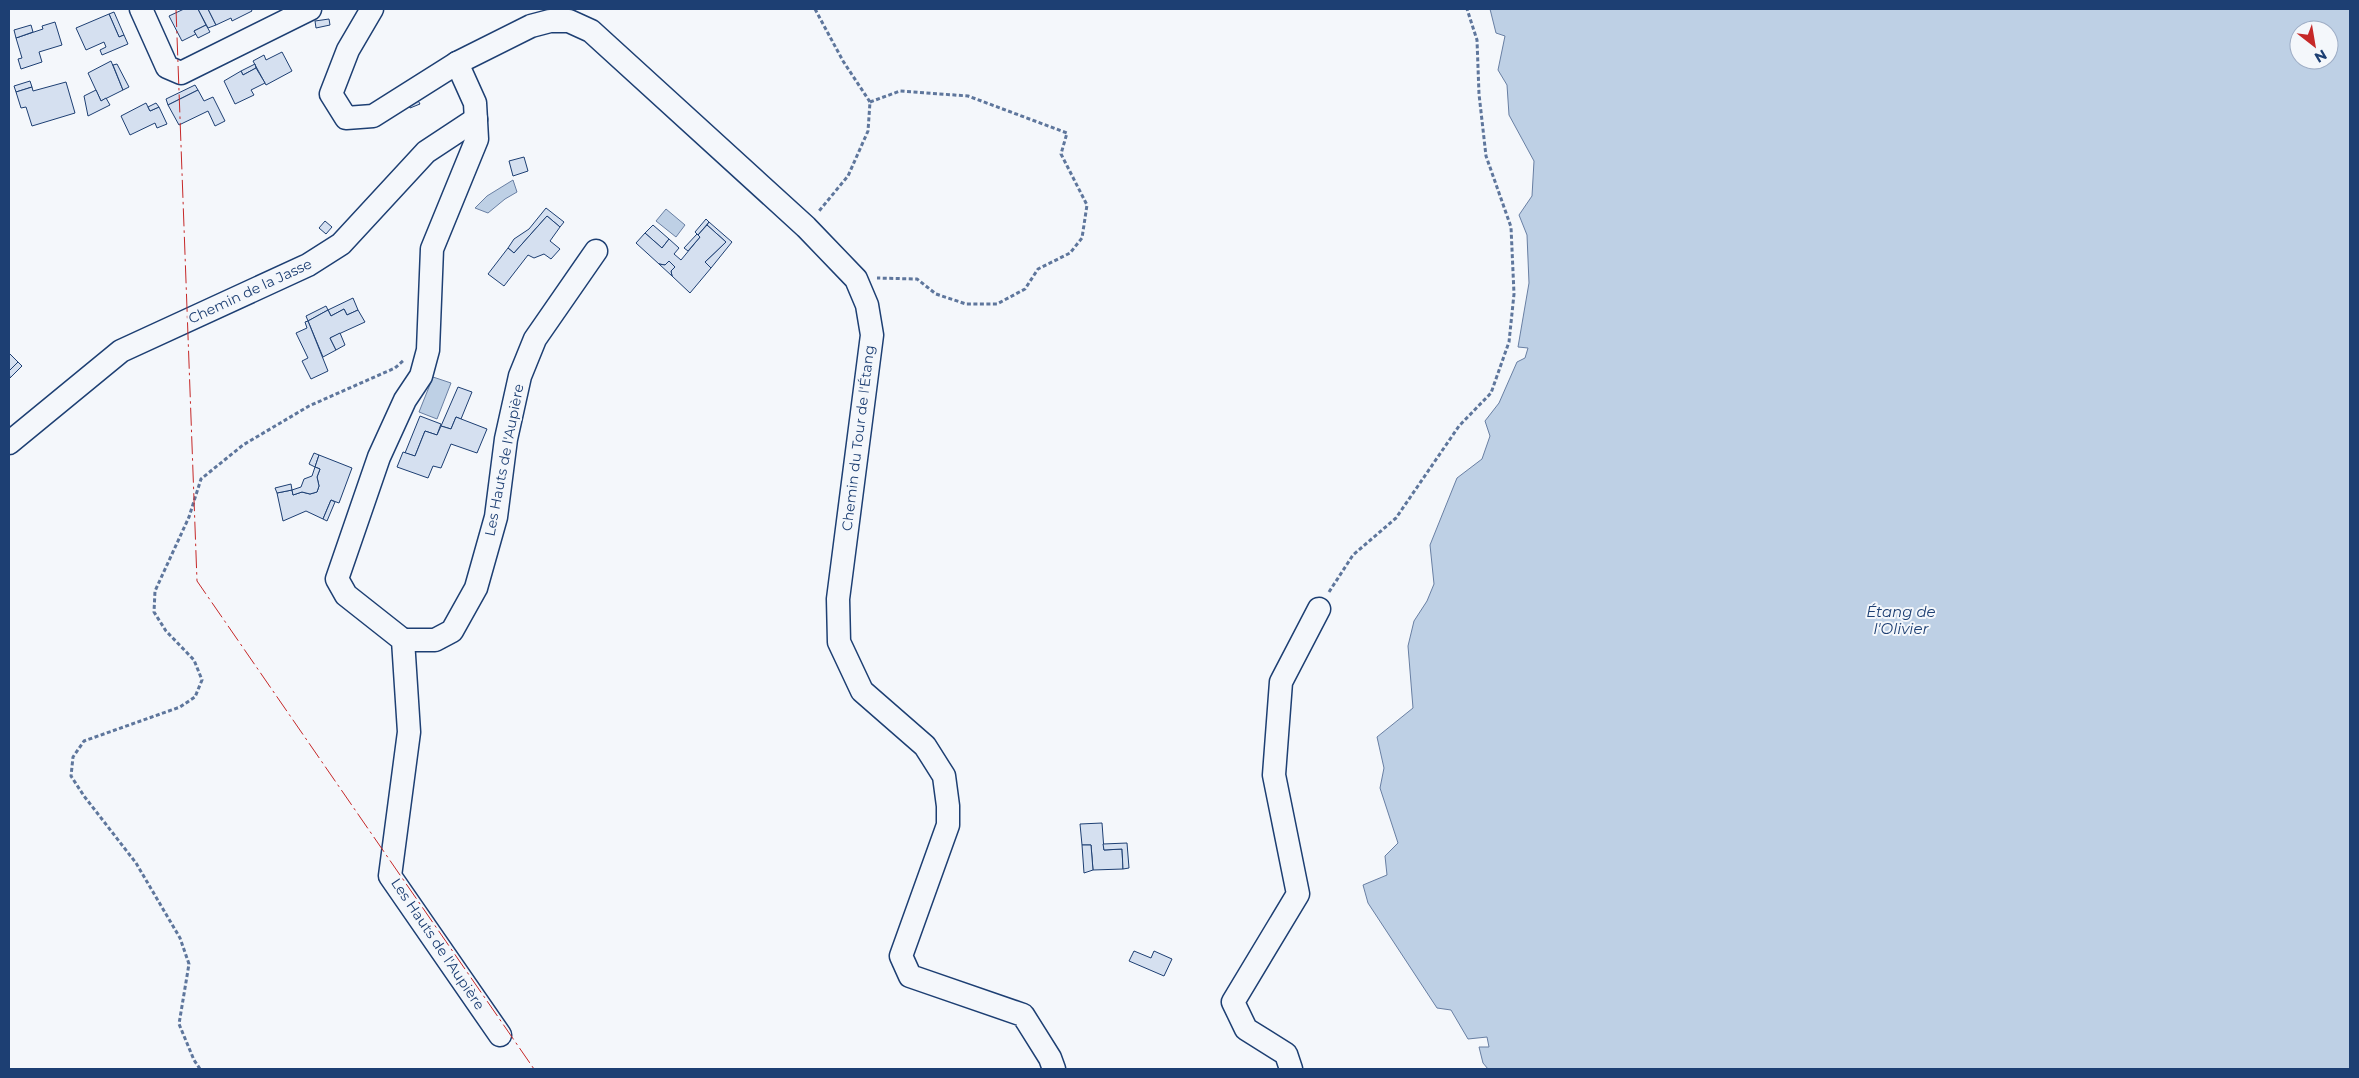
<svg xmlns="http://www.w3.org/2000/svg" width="2359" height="1078" font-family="Montserrat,sans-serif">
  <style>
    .water { fill: #bed0e5; stroke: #687fa3; fill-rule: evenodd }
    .building { fill: #d5e0f0; stroke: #1d3f73 }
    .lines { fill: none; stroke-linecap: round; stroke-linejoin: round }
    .minor-casing { stroke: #1d3f73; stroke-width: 25 }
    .path { stroke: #5e769c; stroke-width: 3; stroke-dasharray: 4 2.5; stroke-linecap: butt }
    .minor { stroke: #f4f7fb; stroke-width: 22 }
    .power { stroke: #c62828; stroke-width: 1; stroke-dasharray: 18 4 2.5 4; stroke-linecap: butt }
    .labels { text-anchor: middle; stroke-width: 4; stroke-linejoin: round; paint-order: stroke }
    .street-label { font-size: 14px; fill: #1d3f73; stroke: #f4f7fb }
    .water-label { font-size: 15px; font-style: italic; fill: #1d3f73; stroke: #f4f7fb }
  </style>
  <rect width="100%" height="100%" fill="#f4f7fb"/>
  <g class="water">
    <path d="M1490 9H2350V1069H1488L1483 1063 1479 1047H1489L1487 1037 1468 1039 1451 1010 1437 1008 1368 903 1363 885 1387 875 1385 856 1398 843 1380 788 1384 768 1377 737 1413 708 1408 646 1414 621 1427 601 1434 584 1430 545 1457 478 1482 459 1490 436 1485 421 1499 403 1517 362 1525 358 1528 348 1518 347 1529 283 1527 235 1519 215 1532 196 1534 161 1509 115 1507 85 1498 70 1505 36 1496 33ZM2299 30H2329V60H2299Z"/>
    <path d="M513 180 517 192 505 199 488 213 475 208 487 196Z"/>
    <path d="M666 209 685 225 676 237 656 221Z"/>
    <path d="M433 377 451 383 437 419 419 412Z"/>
  </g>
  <g class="building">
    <path d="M184 9H198L206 25 194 31 196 34 182 41 169 16Z"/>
    <path d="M198 9H208L216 25 208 28Z"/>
    <path d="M208 9H251L252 11 232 21 231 18 216 25Z"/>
    <path d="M114 12 124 35 119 37 109 14Z"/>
    <path d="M109 14 119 37 124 35 128 44 102 55 100 50 106 47 104 42 86 50 76 28Z"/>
    <path d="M329 19 330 25 316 28 315 21Z"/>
    <path d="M55 22 62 45 39 52 42 62 21 69 18 59 22 58 16 38 43 29 42 26Z"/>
    <path d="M31 25 33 32 16 38 14 30Z"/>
    <path d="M206 25 210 32 198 38 194 31Z"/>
    <path d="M282 52 292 71 266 85 253 61 264 55 266 60Z"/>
    <path d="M111 61 123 90 101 101 88 73Z"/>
    <path d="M117 64 129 87 123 90 113 65Z"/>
    <path d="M255 64 256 68 243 75 241 71Z"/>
    <path d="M256 68 265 83 251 90 254 95 235 104 224 81 241 71 243 75Z"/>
    <path d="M30 81 32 87 16 92 14 86Z"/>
    <path d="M66 82 75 113 32 126 26 107 21 108 16 92 32 87 33 91Z"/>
    <path d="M195 85 198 90 168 105 166 99Z"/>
    <path d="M96 90 101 101 106 98 110 105 88 116 84 96Z"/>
    <path d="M198 90 204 101 213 97 225 121 215 126 208 111 179 125 168 105Z"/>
    <path d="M416 97 420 104 410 108 407 102Z"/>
    <path d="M146 103 150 111 159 107 167 124 157 128 155 123 130 135 121 116Z"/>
    <path d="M156 103 159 107 150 111 148 107Z"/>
    <path d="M524 157 528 171 513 176 509 161Z"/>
    <path d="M546 208 564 222 560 227 547 216 514 253 508 248 514 239 529 229Z"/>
    <path d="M547 216 560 227 550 241 560 249 551 259 544 254 534 258 528 255 504 286 488 274 508 248 514 253Z"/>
    <path d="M706 219 709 222 698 235 695 232Z"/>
    <path d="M325 221 332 227 326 234 319 228Z"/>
    <path d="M709 222 732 242 711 268 705 262 726 242 707 225Z"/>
    <path d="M653 225 669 239 662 248 645 233Z"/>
    <path d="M707 225 726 242 705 262 711 268 690 293 672 276 671 271 675 267 669 261 665 265 659 264 636 243 645 233 662 248 669 239 679 248 674 254 681 260 700 237 698 235Z"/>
    <path d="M697 234 700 237 688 251 684 248Z"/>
    <path d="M669 261 675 267 671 271 672 276 659 264 665 265Z"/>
    <path d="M353 298 358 310 347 315 344 309 331 316 328 310Z"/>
    <path d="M326 306 328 310 308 321 306 316Z"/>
    <path d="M344 309 347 315 358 310 365 322 330 338 336 350 323 357 308 321 328 310 331 316Z"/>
    <path d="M308 321 328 371 311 379 302 361 308 358 296 333 307 328 305 322Z"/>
    <path d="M340 333 345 345 336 350 330 338Z"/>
    <path d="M9 353 18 362 9 371Z"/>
    <path d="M18 362 22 366 10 378 9 371Z"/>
    <path d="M458 387 472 392 461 419 456 417 451 429 441 426Z"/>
    <path d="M420 416 441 424 437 435 425 431 415 456 405 453Z"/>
    <path d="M456 417 487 429 477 453 451 444 441 468 433 466 428 478 397 467 403 452 415 456 425 431 437 435 441 426 451 429Z"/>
    <path d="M314 453 319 455 315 467 309 464Z"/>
    <path d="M319 455 352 468 339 503 331 500 323 519 306 511 283 521 277 493 292 490 293 495 302 492 310 494 317 492 319 486 317 477 320 469 315 467Z"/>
    <path d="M315 467 320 469 317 477 319 486 317 492 310 494 302 492 293 495 292 490 301 487 304 479 312 476Z"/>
    <path d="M291 484 292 490 277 493 275 488Z"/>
    <path d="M331 500 335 502 327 521 323 519Z"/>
    <path d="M1102 823 1104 850 1122 849 1123 869 1093 870 1091 845H1082L1080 824Z"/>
    <path d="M1127 843 1129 868 1123 869 1122 849 1104 850 1103 844Z"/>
    <path d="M1082 845H1091L1093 870 1084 873Z"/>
    <path d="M1134 951 1151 958 1154 951 1172 959 1164 976 1129 961Z"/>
  </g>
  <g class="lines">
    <g class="minor-casing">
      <g id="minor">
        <path d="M141 9 167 67 181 73 310 9"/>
        <path d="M372 9 348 50 331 94 346 118 373 116 457 63 531 26 550 21H569L591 31 806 227 856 279 867 305 872 335 838 599 839 642 862 691 925 746 944 776 948 806V825L901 956 910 976 1023 1015 1050 1058 1054 1069"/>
        <path d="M457 63 475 103 477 139 432 249 428 350 421 376 405 400 379 457 337 579 346 595 403 640 409 732 390 876 500 1035"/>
        <path d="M9 443 121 351 308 265 341 244 426 152 476 119"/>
        <path d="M403 640H435L452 631 476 588 496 517 506 439 520 376 535 339 596 251"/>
        <path d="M1291 1069 1286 1054 1246 1029 1233 1002 1298 894 1274 775 1281 682 1319 609"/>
      </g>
    </g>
    <g class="path">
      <path d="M815 9 843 61 870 102 868 131 848 176 819 211"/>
      <path d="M870 102 900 91 968 96 1067 133 1061 154 1087 205 1082 238 1070 253 1038 269 1025 289 997 304H966L936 294 917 279 877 278"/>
      <path d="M1329 592 1353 555 1396 518 1459 426 1491 393 1509 342 1514 294 1511 227 1486 156 1479 94 1477 40 1467 9"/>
      <path d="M200 1069 194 1060 179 1024 189 964 180 938 136 863 84 796 71 776 73 757 84 741 180 707 195 697 202 680 194 660 166 631 154 612 155 591 189 517 201 479 243 445 309 406 395 368 404 360"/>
    </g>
    <use href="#minor" class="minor"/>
    <path class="power" d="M176 9 197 581 534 1069"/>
  </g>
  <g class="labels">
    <g class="street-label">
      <text transform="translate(250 291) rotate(-25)" y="5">Chemin de la Jasse</text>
      <text transform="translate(858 438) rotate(-83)" y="5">Chemin du Tour de l'Étang</text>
      <text transform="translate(504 460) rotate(-79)" y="5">Les Hauts de l'Aupière</text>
      <text transform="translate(438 944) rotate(56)" y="5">Les Hauts de l'Aupière</text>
    </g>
    <g class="water-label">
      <text x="1901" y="617">Étang de<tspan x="1901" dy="17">l'Olivier</tspan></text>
    </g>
  </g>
  <rect width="2359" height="1078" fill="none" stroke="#1d3f73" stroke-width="20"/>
  <g transform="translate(2314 45) rotate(149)"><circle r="24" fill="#f4f7fb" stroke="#9eadc5"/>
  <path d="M0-4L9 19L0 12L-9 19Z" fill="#c62828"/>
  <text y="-8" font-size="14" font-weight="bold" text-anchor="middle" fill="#1d3f73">N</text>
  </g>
</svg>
